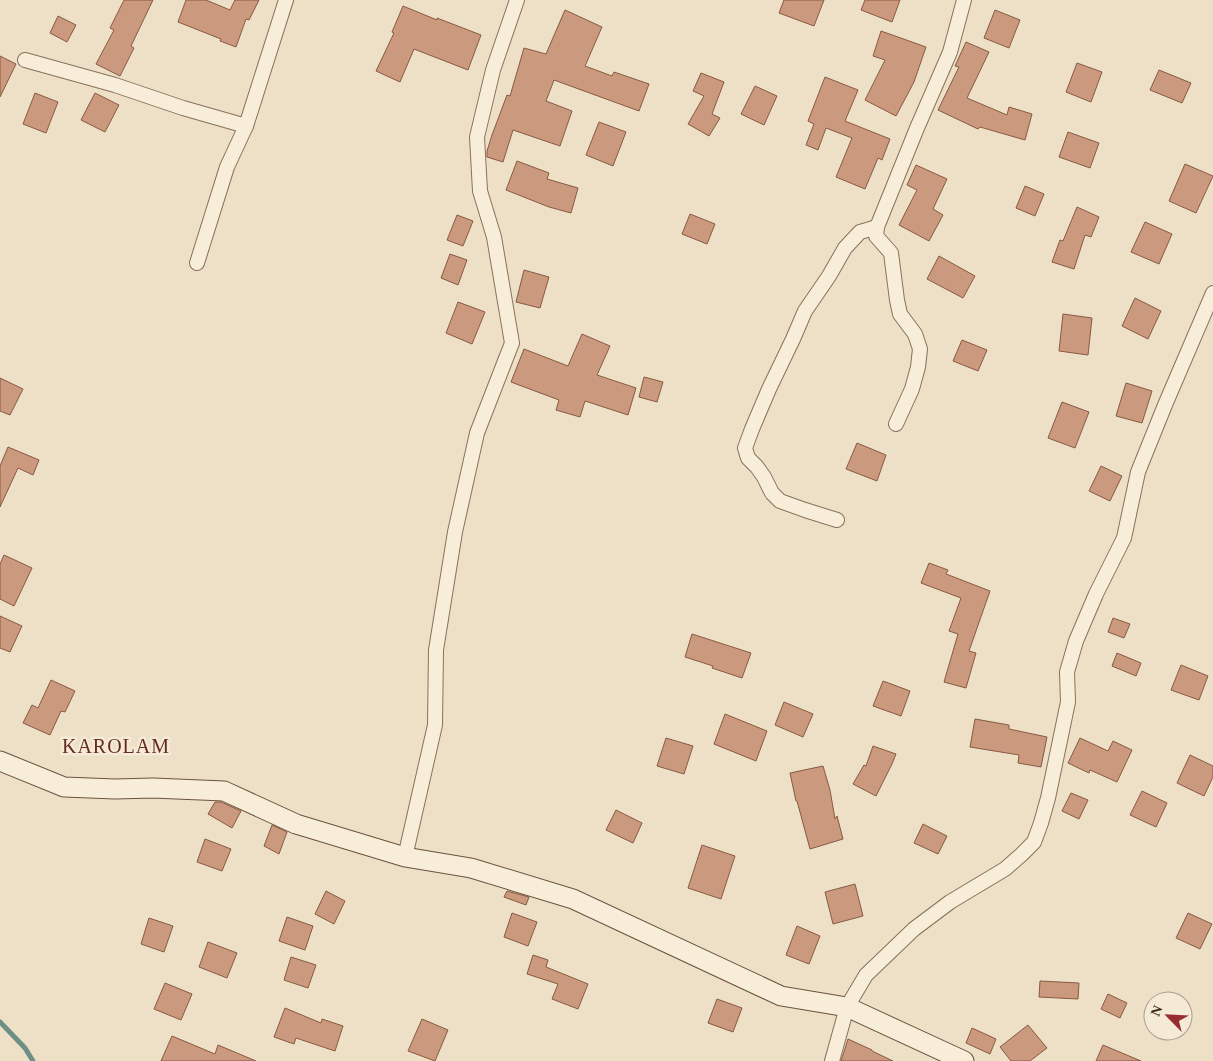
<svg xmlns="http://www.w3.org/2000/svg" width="1213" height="1061" font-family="'Times New Roman',serif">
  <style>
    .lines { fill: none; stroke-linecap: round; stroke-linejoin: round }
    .stream { stroke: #6e8f85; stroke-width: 5 }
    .building { fill: #cb997d; stroke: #875a42 }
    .street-casing { stroke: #88715c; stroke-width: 16 }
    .secondary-casing { stroke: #6a533f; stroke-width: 21 }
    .street { stroke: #f8edd9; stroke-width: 14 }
    .secondary { stroke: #f8edd9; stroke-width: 19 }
    .labels { text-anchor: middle; stroke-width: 5; stroke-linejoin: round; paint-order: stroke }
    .quarter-label { font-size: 20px; letter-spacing: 1px; fill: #652b20; stroke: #f5ead5 }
  </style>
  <rect width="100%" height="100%" fill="#ede0c6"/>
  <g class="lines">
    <path class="stream" d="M0 1022 25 1048 33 1061"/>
  </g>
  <g class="building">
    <path d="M124 0H153L131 46 134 48 120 76 96 64 114 30 110 28Z"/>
    <path d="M186 0H206L230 10 235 0H259L249 20 246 19 236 47 220 41 221 39 178 22Z"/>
    <path d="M784 0H824L814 26 779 13Z"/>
    <path d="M865 0H900L892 22 861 10Z"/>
    <path d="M403 6 437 20V18L481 35 468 70 414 49 400 82 376 71 394 33 392 32Z"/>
    <path d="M565 10 602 27 585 66 612 76 614 72 649 84 639 111 554 80 546 101 572 111 560 146 513 130 503 162 487 157V151L492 135 507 95 510 96 524 48 546 54Z"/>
    <path d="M995 10 1020 20 1009 48 984 38Z"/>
    <path d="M58 16 76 25 67 42 50 33Z"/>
    <path d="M881 31 926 47 914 82 896 116 865 100 885 60 873 56Z"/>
    <path d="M966 42 989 52 967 98 1007 115 1009 107 1032 114 1025 140 980 127 978 129 938 110 959 67 955 66Z"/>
    <path d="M0 56 16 64 0 97Z"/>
    <path d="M1077 63 1102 72 1091 102 1066 92Z"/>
    <path d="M1159 70 1191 83 1182 103 1150 90Z"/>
    <path d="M701 73 724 82 712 114 720 118 709 136 688 124 704 96 693 91Z"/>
    <path d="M825 77 858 90 845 121 890 139 882 160 878 158 865 189 836 177 852 138 826 128 818 150 806 145 814 124 808 121Z"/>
    <path d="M755 86 777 96 764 125 741 114Z"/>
    <path d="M35 93 58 102 46 133 23 124Z"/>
    <path d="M95 93 119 105 105 132 81 120Z"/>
    <path d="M599 122 626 132 613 166 586 155Z"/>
    <path d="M1068 132 1099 143 1090 168 1059 157Z"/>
    <path d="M517 161 549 173 547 179 578 188 571 213 549 207 506 190Z"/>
    <path d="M1185 164 1213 176 1196 213 1169 201Z"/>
    <path d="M916 165 947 179 933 209 943 215 929 241 899 225 917 190 907 185Z"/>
    <path d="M1025 186 1044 194 1035 216 1016 208Z"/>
    <path d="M1077 207 1099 217 1091 237 1085 235 1074 269 1052 262 1060 240 1063 241Z"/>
    <path d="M690 214 715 224 707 244 682 234Z"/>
    <path d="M457 215 473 221 463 246 447 240Z"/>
    <path d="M1145 222 1172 234 1159 264 1131 252Z"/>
    <path d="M450 254 467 260 458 285 441 278Z"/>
    <path d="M939 256 975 276 963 298 927 279Z"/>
    <path d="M524 270 549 277 540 308 516 302Z"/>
    <path d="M1135 298 1161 311 1148 339 1122 326Z"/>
    <path d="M458 302 485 312 472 344 446 333Z"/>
    <path d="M1063 314 1092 318 1088 355 1059 351Z"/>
    <path d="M582 334 610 346 597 375 636 388 628 415 585 401 580 417 556 410 559 400 511 382 524 349 568 366Z"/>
    <path d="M962 340 987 350 978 371 953 361Z"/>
    <path d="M644 377 663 382 657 402 639 397Z"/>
    <path d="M0 378 23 389 10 415 0 411Z"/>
    <path d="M1126 383 1152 391 1142 423 1116 416Z"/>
    <path d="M1062 402 1089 412 1075 448 1048 438Z"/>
    <path d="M857 443 886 455 877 481 846 469Z"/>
    <path d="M8 447 39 460 33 475 18 468 0 507V466Z"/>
    <path d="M1101 466 1122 476 1110 501 1089 491Z"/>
    <path d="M4 555 32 568 14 606 0 599V564Z"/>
    <path d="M929 563 948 570 946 574 990 591 969 651 976 653 966 688 944 682 958 634 949 631 961 598 921 583Z"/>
    <path d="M0 616 22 626 10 652 0 648Z"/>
    <path d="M1113 618 1130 624 1124 638 1108 632Z"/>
    <path d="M692 634 751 653 742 678 712 668 713 666 685 657Z"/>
    <path d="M1117 653 1141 663 1136 676 1112 666Z"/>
    <path d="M1181 665 1208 676 1199 700 1171 690Z"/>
    <path d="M51 680 75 691 65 712 61 711 50 735 23 723 32 705 38 708Z"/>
    <path d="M883 681 910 691 901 716 873 706Z"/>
    <path d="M784 702 813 714 803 737 775 725Z"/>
    <path d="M725 714 767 731 756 761 714 744Z"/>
    <path d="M975 719 1009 725V729L1047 737 1041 767 1018 763 1019 755 970 747Z"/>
    <path d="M666 738 693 746 684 774 657 766Z"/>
    <path d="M1080 738 1108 751 1113 741 1132 750 1117 782 1090 770 1089 773 1068 763Z"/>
    <path d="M873 746 896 754 892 764 876 796 853 784 864 765 866 766Z"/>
    <path d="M1190 755 1213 766V777L1204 796 1177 783Z"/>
    <path d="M823 766 830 790 835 819 837 816 843 839 810 849 797 801H796L790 773Z"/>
    <path d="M1142 791 1167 803 1156 827 1130 815Z"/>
    <path d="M1071 793 1088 800 1079 819 1062 811Z"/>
    <path d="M215 802H221L241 811 232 828 208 814Z"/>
    <path d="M616 810 642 823 633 843 606 830Z"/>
    <path d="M923 824 947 836 938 854 914 843Z"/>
    <path d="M272 825 287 832 279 854 264 846Z"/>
    <path d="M205 839 231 849 222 871 197 862Z"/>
    <path d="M702 845 735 856 721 899 688 888Z"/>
    <path d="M855 884 863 916 833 924 825 892Z"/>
    <path d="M326 891 345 901 334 924 315 914Z"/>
    <path d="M507 891 529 897 526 905 504 897Z"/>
    <path d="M512 913 537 922 528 946 504 937Z"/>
    <path d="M1188 913 1212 924 1200 949 1176 938Z"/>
    <path d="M287 917 313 926 305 950 279 941Z"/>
    <path d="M149 918 173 926 164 952 141 944Z"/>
    <path d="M797 926 820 936 809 964 786 955Z"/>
    <path d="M208 942 237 953 227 978 199 967Z"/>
    <path d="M533 955 548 960 546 967 588 984 578 1009 552 999 558 984 527 974Z"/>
    <path d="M291 957 316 965 308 988 284 980Z"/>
    <path d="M1040 981 1079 983 1078 999 1039 997Z"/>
    <path d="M165 983 192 994 181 1020 154 1009Z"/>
    <path d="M1108 994 1127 1003 1120 1018 1101 1009Z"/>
    <path d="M717 999 742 1008 733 1032 708 1023Z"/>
    <path d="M285 1008 321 1023 322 1019 343 1026 335 1051 296 1038 294 1044 274 1037Z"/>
    <path d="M422 1019 448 1030 435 1061 408 1051Z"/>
    <path d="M1028 1025 1047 1048 1030 1061H1011L1000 1047Z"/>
    <path d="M972 1028 996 1039 990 1054 966 1043Z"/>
    <path d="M172 1036 215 1054 218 1045 256 1061H161Z"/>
    <path d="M848 1039 872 1050V1051L893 1061H841Z"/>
    <path d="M1103 1045 1141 1061H1096Z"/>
  </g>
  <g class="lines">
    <g class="street-casing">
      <g id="street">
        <path d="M25 60 115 85 183 108 246 126"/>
        <path d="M197 263 227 167 246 126 286 0"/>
        <path d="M896 424 912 389 918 367 920 349 915 334 900 314 897 300 891 253 876 236 877 227 917 128 950 52 964 0"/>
        <path d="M837 520 805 510 780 501 772 493 764 477 757 467 748 458 745 448 752 429 769 389 793 339 805 311 829 276 845 248 860 232 877 227"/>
        <path d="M405 857 435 725 436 650 455 532 477 433 512 343 494 237 480 191 477 137 493 70 517 0"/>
        <path d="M832 1061 847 1007 866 975 914 929 950 902 1005 869 1021 855 1034 842 1041 823 1048 798 1068 702 1067 672 1076 641 1096 594 1124 538 1138 472 1165 405 1213 293"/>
      </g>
    </g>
    <g class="secondary-casing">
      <path id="secondary" d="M0 761 64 787 115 789 153 788 224 791 296 824 405 857 471 868 573 899 781 996 847 1007 964 1061"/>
    </g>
    <use href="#street" class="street"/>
    <use href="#secondary" class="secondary"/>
  </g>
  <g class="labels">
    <g class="quarter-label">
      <text x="116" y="753">KAROLAM</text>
    </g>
  </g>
  <g transform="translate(1168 1016) rotate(294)"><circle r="24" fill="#f5ead5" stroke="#aa9e8c"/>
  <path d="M0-4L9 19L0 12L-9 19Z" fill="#962d33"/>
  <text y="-8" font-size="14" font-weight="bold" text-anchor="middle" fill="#392b1f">N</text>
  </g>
</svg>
